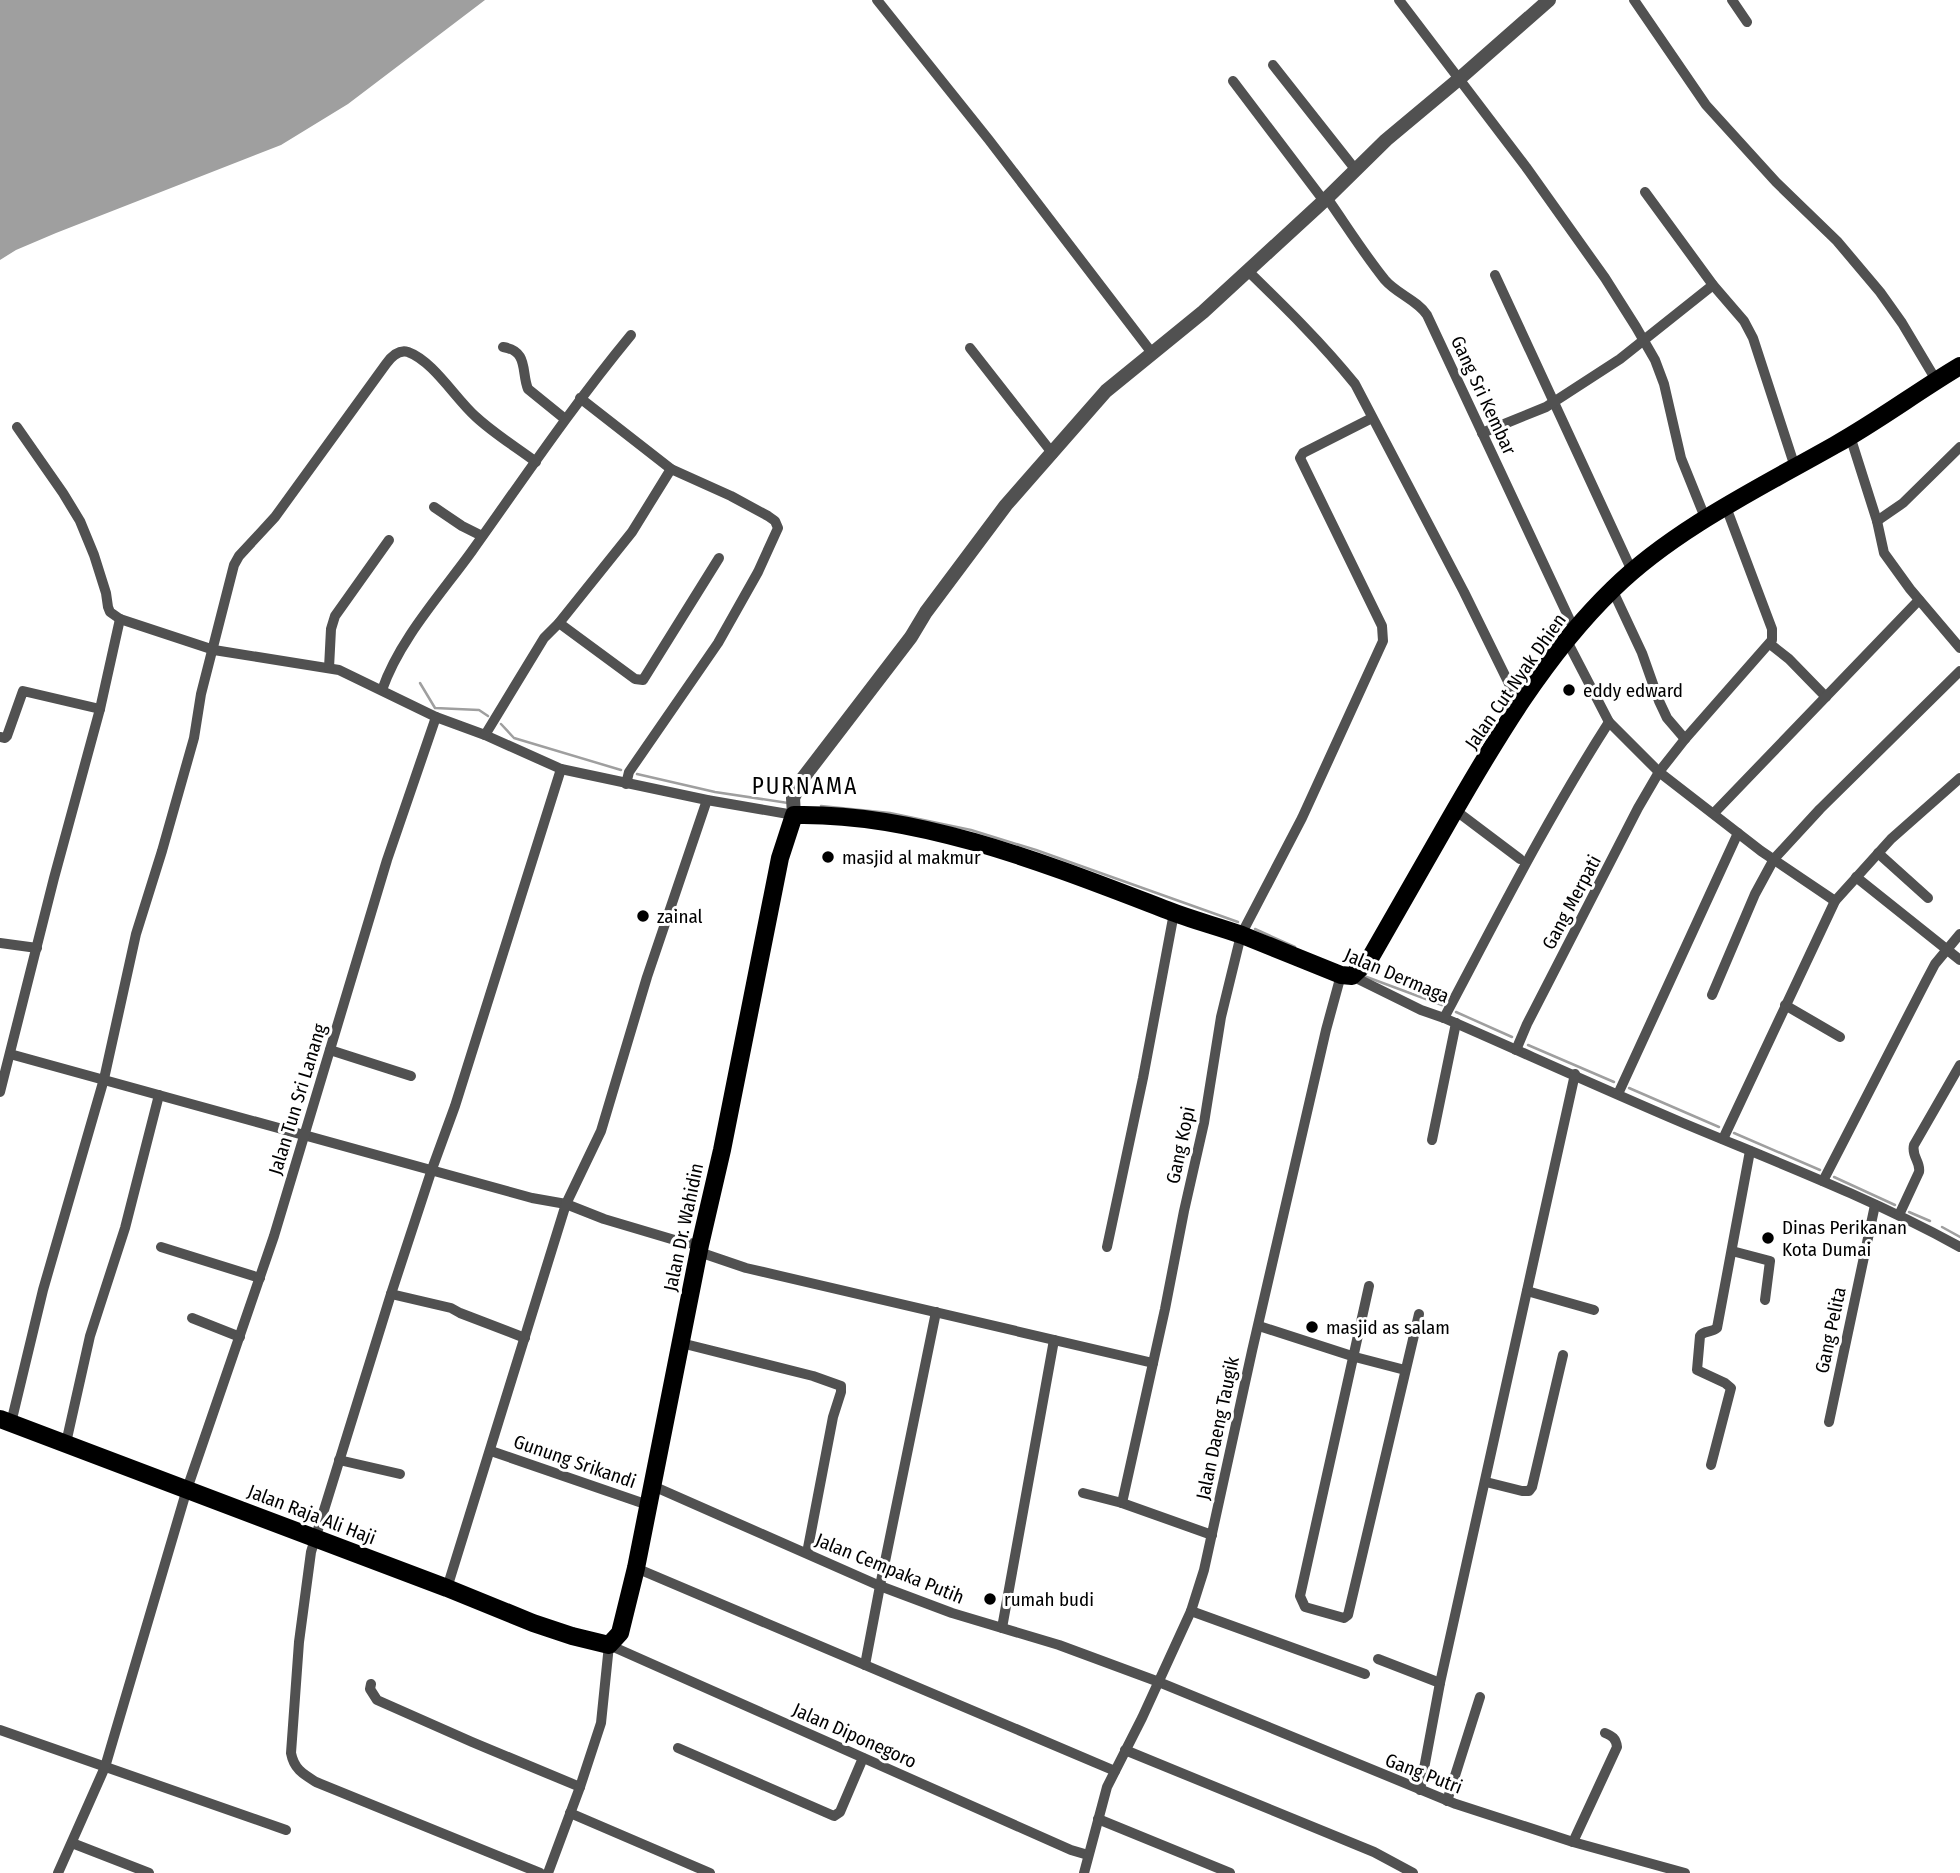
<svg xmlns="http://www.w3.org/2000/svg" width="1960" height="1873" font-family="'Fira Sans Condensed',sans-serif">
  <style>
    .water { fill: #9f9f9f }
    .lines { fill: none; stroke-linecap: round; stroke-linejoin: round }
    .stream { stroke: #9f9f9f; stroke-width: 2.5 }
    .minor { stroke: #515151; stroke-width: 10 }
    .tertiary { stroke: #515151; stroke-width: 14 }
    .primary { stroke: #000; stroke-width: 18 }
    .poi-dot { fill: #000; stroke: #fff; stroke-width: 2.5 }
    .labels { text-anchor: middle; stroke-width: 6; stroke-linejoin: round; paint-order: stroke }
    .street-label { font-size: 19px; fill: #000; stroke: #fff }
    .poi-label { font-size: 19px; fill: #000; stroke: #fff; text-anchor: start }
    .quarter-label { font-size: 23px; letter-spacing: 2px; fill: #000; stroke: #fff }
  </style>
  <rect width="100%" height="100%" fill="#fff"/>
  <path class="water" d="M0 0H485L348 104 281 145 56 233 16 250 0 260Z"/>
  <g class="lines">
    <g class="stream">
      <path d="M420 683 435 708 479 710 488 716"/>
      <path d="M501 724 514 738 621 770"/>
      <path d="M637 774 715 792 788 803"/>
      <path d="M821 806 890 813 971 830 1036 850 1238 922"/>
      <path d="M1255 929 1295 947"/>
      <path d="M1364 976 1442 1005"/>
      <path d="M1456 1012 1512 1037"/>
      <path d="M1528 1045 1614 1082"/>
      <path d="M1629 1088 1719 1127"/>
      <path d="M1734 1133 1820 1170"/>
      <path d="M1834 1177 1895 1205"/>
      <path d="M1909 1212 1930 1221"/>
      <path d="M1942 1227 1960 1237"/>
    </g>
    <g class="minor">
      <path d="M877 0 989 140 1152 353"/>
      <path d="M1399 0 1526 167 1605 278 1636 327 1655 360 1664 384 1681 458 1706 520"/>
      <path d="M1634 0 1706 105 1776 182 1837 241 1880 292 1902 323 1936 380"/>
      <path d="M1732 0 1747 22"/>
      <path d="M1273 65 1355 169"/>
      <path d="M1233 81 1324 201"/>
      <path d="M1645 192 1713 285 1744 321 1753 338 1795 467"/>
      <path d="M1327 198C1346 225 1364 254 1385 280 1397 294 1417 300 1427 315L1575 631"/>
      <path d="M1247 270C1285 307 1322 343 1355 384L1464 592 1519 704"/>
      <path d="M1495 275 1632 571"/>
      <path d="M503 347C529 351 521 372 528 389L565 419"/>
      <path d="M970 348 1053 454"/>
      <path d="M580 398 671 469 731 496 768 516 775 521 778 528 758 572 718 643 629 772 626 784"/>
      <path d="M17 427 63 493 80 521 94 555 106 593 108 607 110 612 120 619 214 650 339 670 436 717 485 735 561 769 707 800 794 815"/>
      <path d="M1482 433 1546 407 1620 359 1713 285"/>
      <path d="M1850 436 1877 521 1884 553 1910 589 1960 648"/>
      <path d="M434 507 462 526 482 536"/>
      <path d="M1877 521 1903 503 1960 447"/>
      <path d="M1612 589 1642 653 1659 701 1667 718 1685 739"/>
      <path d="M559 623 635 679 643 680 719 558"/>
      <path d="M1567 641 1609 722 1659 772 1761 851 1835 901"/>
      <path d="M1770 644 1789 659 1826 697"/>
      <path d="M329 668 331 629 335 616 389 540"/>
      <path d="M382 690C399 640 441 594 472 551 524 478 574 404 631 335"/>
      <path d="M485 735 544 638 559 623 632 532 671 469"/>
      <path d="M0 737 5 738 7 736 23 691 100 709"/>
      <path d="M1455 810 1520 859"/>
      <path d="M1714 813 1919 600"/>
      <path d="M1878 853 1928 898"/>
      <path d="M1856 877 1960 960"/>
      <path d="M0 943 37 948"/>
      <path d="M1352 976 1421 1010 1444 1018C1524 1053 1603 1089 1683 1123 1776 1162 1871 1198 1960 1247"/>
      <path d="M1712 995 1755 894 1774 859 1820 809 1960 671"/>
      <path d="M1785 1005 1840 1037"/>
      <path d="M1444 1018C1497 918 1548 817 1609 722"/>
      <path d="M330 1050 411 1076"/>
      <path d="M1516 1050 1527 1024 1638 808 1659 772 1685 739 1772 640V629L1726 507"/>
      <path d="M10 1054 532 1198 566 1204 604 1219 678 1241 700 1245"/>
      <path d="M0 1092 54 878 100 709 120 619"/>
      <path d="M1618 1094 1738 833"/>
      <path d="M1723 1139 1835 901 1891 839 1960 778"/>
      <path d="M1432 1140 1456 1023"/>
      <path d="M1823 1181 1926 981 1935 964 1960 934"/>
      <path d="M1899 1215 1919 1172C1921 1162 1911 1156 1914 1145L1960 1065"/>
      <path d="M161 1247 260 1278"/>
      <path d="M1107 1247 1143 1078 1174 913"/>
      <path d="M1732 1251 1770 1261 1765 1300"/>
      <path d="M699 1252 746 1268 1153 1363"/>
      <path d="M1369 1286 1300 1596 1305 1607 1344 1618 1348 1615 1419 1314"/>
      <path d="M1527 1291 1594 1310"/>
      <path d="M391 1294 451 1308 460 1313 525 1338"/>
      <path d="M192 1318 240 1337"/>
      <path d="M1259 1326 1355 1357 1405 1370"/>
      <path d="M681 1343 813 1376 841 1386V1392L833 1417 807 1553"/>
      <path d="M1829 1422 1875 1205"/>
      <path d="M11 1423 43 1290 104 1079 136 934 162 851 194 738 201 694 234 565 239 556 275 517 386 364C391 357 398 349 408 352 433 361 455 398 475 416 493 433 516 447 536 462"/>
      <path d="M66 1443 90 1336 125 1228 159 1095"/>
      <path d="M491 1451 648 1505"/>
      <path d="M339 1460 400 1474"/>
      <path d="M1711 1465 1731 1388 1725 1383 1697 1370 1700 1336C1704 1330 1711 1333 1717 1328L1750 1151"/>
      <path d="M1486 1482 1522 1491H1529L1532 1487 1563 1355"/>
      <path d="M653 1486 880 1586 952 1613 1059 1645 1159 1682 1456 1804 1573 1842 1685 1873"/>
      <path d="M1083 1493 1122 1503 1212 1535"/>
      <path d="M1122 1503 1165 1309 1184 1211 1204 1123 1221 1017 1241 935 1302 818 1383 641 1382 626 1300 458 1303 453 1372 418"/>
      <path d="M636 1568 1115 1771"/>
      <path d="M447 1588 566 1204 601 1131 647 977 707 800"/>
      <path d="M1191 1611 1365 1674"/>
      <path d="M1002 1628 1054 1340"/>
      <path d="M1378 1659 1440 1683"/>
      <path d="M865 1665 880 1586 936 1312"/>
      <path d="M371 1684 370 1689 377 1700 472 1742 580 1787"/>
      <path d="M0 1730 286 1830"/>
      <path d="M678 1748 834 1816 840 1812 863 1758"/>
      <path d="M1125 1750 1374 1852 1413 1873"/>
      <path d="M1420 1790 1440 1683 1575 1074"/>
      <path d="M1447 1801 1480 1697"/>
      <path d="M570 1813 710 1873"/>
      <path d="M1098 1819 1230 1873"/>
      <path d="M1573 1842 1617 1747C1616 1738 1612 1736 1605 1733"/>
      <path d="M72 1843 149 1873"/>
      <path d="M58 1873 105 1767 187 1489 274 1236 387 860 436 717"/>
      <path d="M540 1873 316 1782C303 1774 294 1769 291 1753L299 1642 311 1552 391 1294 432 1169 455 1106 561 769"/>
      <path d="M548 1873 580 1787 601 1723 609 1645 1071 1850 1088 1855"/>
      <path d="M1084 1873 1107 1787 1142 1718 1191 1611 1204 1570 1252 1351 1326 1030 1341 975"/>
    </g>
    <path class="tertiary" d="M794 815 793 798 803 778 911 637 926 612 1006 505 1106 391 1203 312 1327 198 1386 140 1459 79 1549 0"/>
    <path class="primary" d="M0 1419 447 1588 533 1623 572 1636 609 1645 620 1633 636 1568 700 1245 722 1150 780 858 794 815C919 812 1052 866 1167 910 1192 920 1217 926 1242 935 1275 948 1308 962 1341 975L1352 976 1369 960C1395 914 1422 868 1448 822 1495 740 1545 655 1613 589 1674 529 1761 487 1835 445 1878 421 1918 391 1960 366"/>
  </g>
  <g class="poi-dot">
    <circle cx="1569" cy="690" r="7"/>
    <circle cx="828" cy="857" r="7"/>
    <circle cx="643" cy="916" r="7"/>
    <circle cx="1768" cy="1238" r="7"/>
    <circle cx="1312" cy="1327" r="7"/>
    <circle cx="990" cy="1599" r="7"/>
  </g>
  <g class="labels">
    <g class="street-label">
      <text transform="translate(1484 395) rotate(65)" y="7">Gang Sri Kembar</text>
      <text transform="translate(1515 681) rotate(-55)" y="7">Jalan Cut Nyak Dhien</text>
      <text transform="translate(1571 902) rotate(-62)" y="7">Gang Merpati</text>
      <text transform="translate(1397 975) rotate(23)" y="7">Jalan Dermaga</text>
      <text transform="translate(297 1099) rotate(-73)" y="7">Jalan Tun Sri Lanang</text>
      <text transform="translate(1180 1145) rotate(-78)" y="7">Gang Kopi</text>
      <text transform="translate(683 1227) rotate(-78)" y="7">Jalan Dr. Wahidin</text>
      <text transform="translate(1830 1330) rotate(-78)" y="7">Gang Pelita</text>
      <text transform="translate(1217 1428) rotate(-78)" y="7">Jalan Daeng Taugik</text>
      <text transform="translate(575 1461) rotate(19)" y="7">Gunung Srikandi</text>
      <text transform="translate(312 1514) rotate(21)" y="7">Jalan Raja Ali Haji</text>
      <text transform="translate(890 1568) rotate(22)" y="7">Jalan Cempaka Putih</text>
      <text transform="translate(855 1735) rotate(24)" y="7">Jalan Diponegoro</text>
      <text transform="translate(1424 1773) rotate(21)" y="7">Gang Putri</text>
    </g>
    <g class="poi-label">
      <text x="1583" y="697">eddy edward</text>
      <text x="842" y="864">masjid al makmur</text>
      <text x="657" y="923">zainal</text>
      <text x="1782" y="1234">Dinas Perikanan<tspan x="1782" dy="22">Kota Dumai</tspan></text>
      <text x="1326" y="1334">masjid as salam</text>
      <text x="1004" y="1606">rumah budi</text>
    </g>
    <g class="quarter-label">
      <text x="805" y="794">PURNAMA</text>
    </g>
  </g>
</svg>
